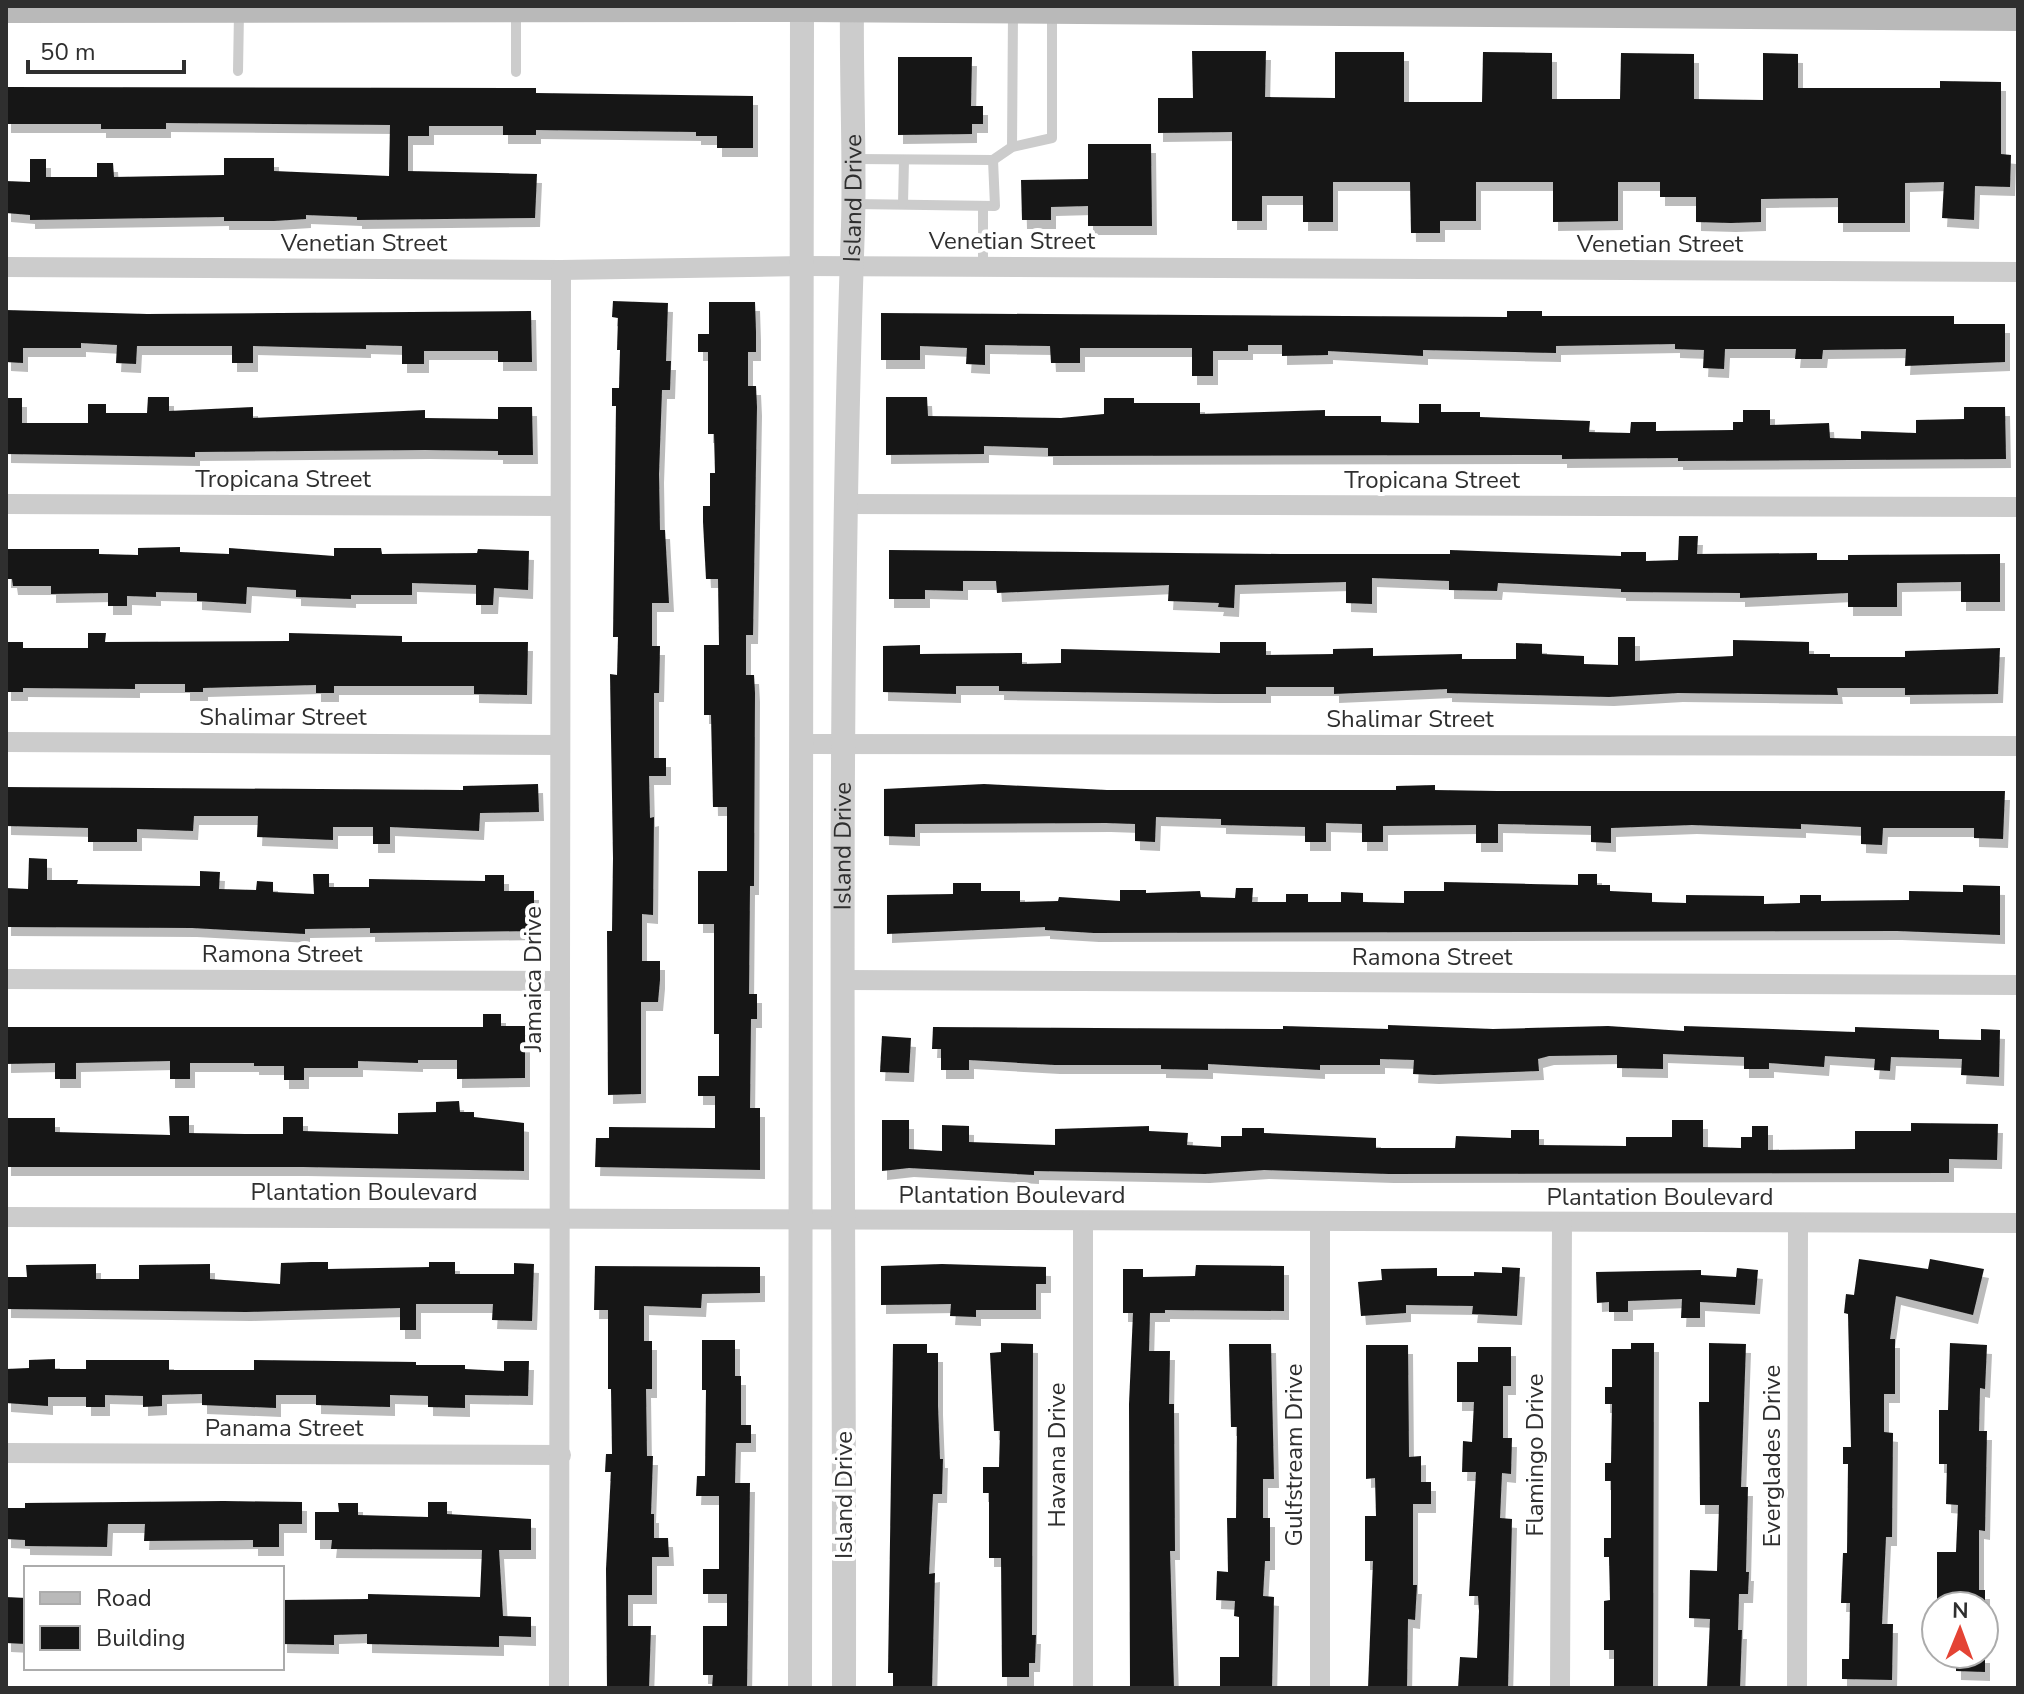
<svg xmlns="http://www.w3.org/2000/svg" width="2024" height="1694" font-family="'Nunito Sans',sans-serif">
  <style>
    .building { fill: #161616; filter: url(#shadow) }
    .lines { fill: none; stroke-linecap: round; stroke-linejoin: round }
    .service { stroke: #ccc; stroke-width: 10 }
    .minor { stroke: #ccc; stroke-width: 20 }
    .tertiary { stroke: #ccc; stroke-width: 24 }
    .secondary { stroke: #b9b9b9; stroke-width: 28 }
    .labels { text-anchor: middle; stroke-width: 8; stroke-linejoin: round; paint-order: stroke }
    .street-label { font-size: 24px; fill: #2f2f2f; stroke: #fff }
  </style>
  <defs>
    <filter id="shadow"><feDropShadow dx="5" dy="9" stdDeviation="0" flood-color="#0004"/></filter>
  </defs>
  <rect width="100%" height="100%" fill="#fff"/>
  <g class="building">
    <path d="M1192 51H1266L1265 97 1335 98V52H1404V102H1482L1483 52 1552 53V99H1620L1621 53 1694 54V99L1763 100V53L1798 54V88H1940V81L2001 82V154L2011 155 2010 187 1975 186 1974 220 1942 218 1944 182 1905 183V223H1838V198L1761 199V222L1731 223 1696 222V197H1660V182H1618V221L1553 222V182H1476V221H1440V233H1411L1410 182H1333V222H1303V196H1262V221H1232V132L1158 133V98H1193Z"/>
    <path d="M898 57H972L971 106H983V124H972V134L898 135Z"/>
    <path d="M6 87 536 88V93L753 96V148H717V136H696V132L536 130V135H503V126H429V136H408V171L537 174 535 218 357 220V217L306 215V219L274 221H224V217L30 220V215L6 213V181L30 182V159H46V177H97V163H113L114 177 224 175V158H274V171L389 176 390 125 166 123V129H101V124H6Z"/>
    <path d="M1088 144H1151L1152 226H1088V206L1051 207V220H1022L1021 180 1088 179Z"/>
    <path d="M613 301 668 303 666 361H671L670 390H662L659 474 660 530H665L669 603H652V646H660L659 693H654V758H666V776H649L650 818 654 817 653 915 642 914V961H660V980L658 1002H641V1094L608 1095 607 931H612L613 858 610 674 617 675 618 637H613L616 406H612V388H619L620 350H617L618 318 612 317Z"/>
    <path d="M709 302H755L756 332V352H748V386H756L757 407 753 635H746V675H754L755 693 754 886H750L749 994H757V1019H751L750 1108H760V1170L595 1167 596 1138H609V1127L715 1128V1096H698V1076H719V1034H714V924H698V871H727V807H713L711 715H704V645H719L718 579H706L703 522V506H710V473H715L714 434H708V352H698V334H709Z"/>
    <path d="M6 310 147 314 531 311 532 362H498V351H424V364H402V346L366 345V349L253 346V363H232V346H137L136 364 116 363 117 345 81 343V348H23V363L6 362Z"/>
    <path d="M1507 311H1542V316H1954V324H2005V362L1905 366 1906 349 1823 350 1822 359H1795L1796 349H1725L1724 369 1703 368 1704 350 1675 349V344L1556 346V353L1423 350V356L1328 351V355L1282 356V345H1248V351H1213V376H1192V348H1080V363H1051L1050 346 985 345V365L966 364 967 348 920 346V360H881V313L1507 317Z"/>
    <path d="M148 397H169V411L253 407V418L425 410V418L498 419V407H532L533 455H498V451L425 450 195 452V457L6 454V398H22V423H88V404H106V413H147Z"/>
    <path d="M886 397H927L928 416 1061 418 1104 414V398H1134V403H1200V414L1325 410V416H1381V422L1419 423V404H1441V412H1480V417L1590 421 1589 432 1630 433 1631 422H1656V431L1733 430V422H1743V410H1770V425L1829 423 1830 438 1861 439V431L1916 433V420L1964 419V407H2005L2006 459 1678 461V458L1562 459V455L1048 456V448L984 446V454L886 455Z"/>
    <path d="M1679 536H1698L1697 554 1817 553V560H1848V555L2000 554V602H1961V582L1897 583V607H1848V593L1740 598V593L1621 592V589L1498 583 1497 591 1449 590V581L1372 578V604L1346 603V582L1235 585 1234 608 1218 607 1219 603 1168 601 1169 585 997 593 996 581H963V591L925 590V599H889V550L1282 554H1450V550L1621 556V552H1646V561L1678 560Z"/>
    <path d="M180 547V552L229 554V548L334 556V548H381L382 554 477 553 478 549 529 551 528 590 494 588 493 605H476V585L412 583V595H351V599L296 597V590L247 587 246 604 197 601V593L156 592V597L127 596V606H108V593L51 594V586H13L12 579H6V549H99V554L138 555V548Z"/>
    <path d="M88 633H106L105 642 289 641V633L402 636V642H528L527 695 474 694V686H334V693H316V685L203 688V692H185V684H135V689L23 688V692H6V642H23V648H88Z"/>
    <path d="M1618 637H1635V661L1733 656V640L1809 642V654H1830V657H1905V651L2000 648 1998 694 1905 695V688H1837L1838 695 1678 693 1609 697 1447 693V689L1334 694V687H1266V694H1214L999 691V686H956V694L883 692V646L920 645V654L1022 653V664L1061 663V649L1220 653V642H1266V655L1333 654V649L1373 648V656L1462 654V659H1516V643L1542 644V654L1584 656V664L1618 665Z"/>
    <path d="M538 784 539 812 480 813 479 831 390 827V844H373V827H333V840L257 837 258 816H194L193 831 137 829V842H88V828L6 826V787L463 790V786Z"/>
    <path d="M984 784 1107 790H1396V786L1435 785V790L1497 791H2005L2003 839 1974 838V828H1883L1882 845 1861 844V827L1801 824V829L1692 825 1611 828V843L1591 842V826L1498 824V843H1476V825L1383 826V842H1362V824L1326 823V842H1305V827L1221 825V819L1156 817 1155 842 1135 841V824L1106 823 915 824V837L884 836V789Z"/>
    <path d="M29 858 47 859V880H78L77 884 200 886V871L220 872 219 889 256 890 257 881 273 882V892L314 894 313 874H329V887H369V879L485 881V875H504V891H534V931L370 933V928L305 929V934L192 928 6 927V888L28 889Z"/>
    <path d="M1578 874H1597V885H1610V891L1652 893V902L1686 903V895L1764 896V904L1800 903V895H1821V901L1909 900V891L1963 892V885L2000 886V935L1897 931 1094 933 1045 930V927L887 934V895L953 894V883H981V891H1020V902L1058 901 1059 897 1120 901V890H1146V893L1200 891 1201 897 1235 898 1236 888H1253L1252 902H1286V894H1308V902H1341V892L1363 893V902L1404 903V891H1444V882L1578 885Z"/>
    <path d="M483 1014H501V1026H525V1078L457 1079V1060H418V1063L358 1061V1068H304V1080H284V1066H254V1063H190V1079H170V1061L76 1063V1079H55V1063L6 1064V1027H483Z"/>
    <path d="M1388 1025 1493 1029 1608 1026 1684 1031V1026L1855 1032V1027L1939 1030V1039L1981 1040V1029L2000 1030 1999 1077 1961 1075 1962 1059 1891 1057 1890 1071 1874 1070 1875 1059 1825 1056 1824 1067 1769 1063V1069H1744V1057L1663 1054V1069L1617 1068V1055L1549 1056 1538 1059 1539 1071 1434 1075 1413 1074 1414 1060 1380 1059V1065H1320V1070L1208 1064V1070L1161 1069V1065H1055L969 1060V1070H941V1049H932L933 1027 1283 1029V1026L1388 1029Z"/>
    <path d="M882 1036 911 1038 909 1073 880 1072Z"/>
    <path d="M459 1101 460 1112H474V1117L524 1123V1171L303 1167H6V1118H55V1132L170 1135 169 1116H189V1133L245 1134H283V1117H303V1131L398 1134V1113L436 1112V1102Z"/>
    <path d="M882 1120H909V1149L942 1151V1125L969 1126V1142L1055 1145V1129L1149 1126V1131L1188 1133 1187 1145 1221 1147V1136H1242V1128H1264V1133L1376 1138V1148H1455L1456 1136 1511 1138V1130H1539V1145L1626 1146V1137H1672V1120H1703V1147L1741 1148V1137H1752V1126H1768V1150L1855 1149V1131H1911V1123L1998 1124 1997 1160 1949 1159V1173L1389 1174 1264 1170 1205 1174 1034 1171V1175L909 1168 882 1171Z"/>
    <path d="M1859 1259 1928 1269 1930 1259 1984 1269 1973 1315 1896 1296 1890 1339H1895V1394H1884V1432L1893 1433 1892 1537H1886L1882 1624H1893L1892 1680 1842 1679V1659H1849L1850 1603H1841L1843 1553H1847L1848 1464H1843V1447H1851L1848 1314 1844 1313 1846 1294 1854 1295Z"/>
    <path d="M311 1262H328V1269L429 1267V1262H455V1274H514V1263L534 1264 532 1321 492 1320 493 1304H416V1330H400V1308L246 1312 6 1309V1277H27L26 1265 96 1264V1279H139V1265L210 1264V1279L280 1284 281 1263Z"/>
    <path d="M942 1264 1046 1267V1284H1036V1310H976V1317L950 1316 951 1304 881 1305V1266Z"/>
    <path d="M1196 1265 1284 1266V1311L1165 1310V1313H1150L1149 1351H1170L1169 1404H1174L1175 1551H1170L1174 1688H1130L1129 1404 1133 1313H1123V1269H1143V1277L1195 1276Z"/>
    <path d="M595 1266 760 1267V1293L702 1294 701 1308 644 1306V1341H652V1389H646L647 1456H653L651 1514H654V1538H668L669 1557H652V1595H628V1626H651L649 1688H607L606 1569 611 1472H605L606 1454H612L611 1389H608V1310H594Z"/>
    <path d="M1502 1267 1520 1268 1517 1316 1472 1314 1473 1306 1406 1305V1313L1361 1316 1358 1282 1382 1280 1381 1269 1437 1268V1276H1474V1272L1502 1273Z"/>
    <path d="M1737 1268 1758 1270 1755 1305 1700 1302V1318H1681L1682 1299 1628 1301V1312H1609V1302L1597 1303 1596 1272 1701 1270V1275L1736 1277Z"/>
    <path d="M702 1340H735V1376H741V1425H751V1443H736L735 1483H750L747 1688H712L713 1675H703V1626H727V1594H703V1569H719V1496H696L697 1476H705L706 1390H702Z"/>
    <path d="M1001 1343 1033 1344 1032 1635H1036L1035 1663H1029V1677H1002L1001 1558H989V1493H983V1467H999L1000 1431H994L990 1353 1001 1352Z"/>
    <path d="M1631 1343H1654L1653 1688H1614V1650H1604V1601L1610 1600 1609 1557H1604V1538H1611V1481H1605V1463H1611L1612 1404H1605V1387H1612V1349H1631Z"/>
    <path d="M1709 1343 1746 1344 1741 1487H1748L1746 1572H1749L1748 1594H1739L1738 1630H1742L1740 1688H1707L1710 1619 1689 1618 1690 1570 1717 1571 1719 1505H1700L1699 1402H1709Z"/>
    <path d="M1950 1343 1987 1345 1985 1389 1980 1388 1979 1431H1987L1985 1531 1979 1530V1590H1985V1606H1937V1552H1956L1958 1505 1946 1504 1947 1464H1939V1410H1948Z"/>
    <path d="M893 1344H927V1353H938V1406L940 1459H943L942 1494H933L929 1574 935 1573 932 1688H893V1673H888Z"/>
    <path d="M1229 1344H1271L1274 1479H1263V1518H1270V1561H1265L1263 1596 1274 1597 1272 1688H1220V1657H1239V1617L1234 1616 1235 1601 1216 1600 1217 1571 1228 1572 1227 1518H1236L1237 1427H1231Z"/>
    <path d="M1366 1345H1408L1409 1457 1421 1456V1482H1431V1504H1413V1585H1417L1415 1620 1408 1619 1407 1688H1368L1373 1561H1365V1516H1376L1375 1478 1366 1479Z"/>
    <path d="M1478 1347H1511V1386H1503V1438H1512L1511 1474 1502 1473 1500 1518 1512 1519 1508 1688H1458L1460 1657 1477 1658 1479 1611 1478 1596H1469L1476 1472H1462L1463 1441 1472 1442 1474 1402H1457V1362H1478Z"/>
    <path d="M55 1359V1369H86V1360H169V1370H254V1360L416 1362V1365H465V1369L504 1371V1361H529L528 1396 465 1395V1408L428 1407V1396L390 1395V1407L316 1405V1395H276V1408L202 1405V1394L162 1395V1406L143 1407V1396L105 1395V1407H86V1397H48V1406L6 1403V1369L29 1368V1360Z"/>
    <path d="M224 1501 302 1502V1524H279V1547H253V1540L144 1541 145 1524H108L107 1547 25 1546V1540L6 1539V1508H25V1503Z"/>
    <path d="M428 1502H447V1514L531 1519V1550H499L503 1616 531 1617V1637L499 1636V1647L367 1644V1634L334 1635V1645L282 1644V1600L368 1599V1594L480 1597 482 1550 331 1549 332 1540H315V1512H339L338 1503H358V1515L428 1517Z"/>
    <path d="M6 1597 26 1598V1644L6 1643Z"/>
    <path d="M1956 1654H1985V1672L1956 1671Z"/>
  </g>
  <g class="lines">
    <g class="service">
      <path d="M238 71 239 13"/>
      <path d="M516 72V10"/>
      <path d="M1012 147 1013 13"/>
      <path d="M855 159 993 160 1012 147 1052 138V12"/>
      <path d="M855 204 995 206 993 160"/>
      <path d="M903 204 904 160"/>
      <path d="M983 267V206"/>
    </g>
    <g class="minor">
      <path d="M6 267 561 270 802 266 2018 272"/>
      <path d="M6 504 559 506"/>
      <path d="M846 504 2018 507"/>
      <path d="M6 742 560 745"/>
      <path d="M801 744 2018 746"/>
      <path d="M6 979 558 981"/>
      <path d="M845 980 2018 985"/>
      <path d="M6 1217 2018 1223"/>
      <path d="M1320 1223V1688"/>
      <path d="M6 1453 561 1455"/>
      <path d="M559 1688 561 270"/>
      <path d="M1083 1688V1222"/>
      <path d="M1560 1688 1562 1223"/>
      <path d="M1797 1688 1798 1224"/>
    </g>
    <g class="tertiary">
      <path d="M800 1688 802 6"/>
      <path id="s1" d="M844 1688C845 1201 836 713 853 226 855 153 851 79 852 6"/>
    </g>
    <path class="secondary" d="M6 9 802 8 2018 17"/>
  </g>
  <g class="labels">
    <g class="street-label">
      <text dy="8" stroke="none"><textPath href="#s1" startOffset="1490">Island Drive</textPath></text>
      <text x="1012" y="249">Venetian Street</text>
      <text x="364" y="251">Venetian Street</text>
      <text x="1660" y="252">Venetian Street</text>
      <text x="283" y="487">Tropicana Street</text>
      <text x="1432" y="488">Tropicana Street</text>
      <text x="283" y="725">Shalimar Street</text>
      <text x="1410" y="727">Shalimar Street</text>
      <text dy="8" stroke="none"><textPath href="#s1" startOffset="842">Island Drive</textPath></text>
      <text x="282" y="962">Ramona Street</text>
      <text x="1432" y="965">Ramona Street</text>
      <text transform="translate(533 979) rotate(-90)" y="8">Jamaica Drive</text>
      <text x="364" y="1200">Plantation Boulevard</text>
      <text x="1012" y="1203">Plantation Boulevard</text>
      <text x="1660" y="1205">Plantation Boulevard</text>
      <text x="284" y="1436">Panama Street</text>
      <text transform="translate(1057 1455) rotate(-90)" y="8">Havana Drive</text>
      <text transform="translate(1294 1455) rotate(-90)" y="8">Gulfstream Drive</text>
      <text transform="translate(1535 1455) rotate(-90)" y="8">Flamingo Drive</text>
      <text transform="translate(1772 1456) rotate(-90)" y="8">Everglades Drive</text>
      <text transform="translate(844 1495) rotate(-90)" y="8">Island Drive</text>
    </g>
  </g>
  <rect width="2024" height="1694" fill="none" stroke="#2f2f2f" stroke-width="16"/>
  <rect x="24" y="1566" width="260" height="104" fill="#ffffff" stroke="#acacac" stroke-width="2"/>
  <rect x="40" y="1592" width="40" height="12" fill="#b9b9b9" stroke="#acacac" stroke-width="2"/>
  <text x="96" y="1606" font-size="24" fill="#2f2f2f">Road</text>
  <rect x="40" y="1626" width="40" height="24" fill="#161616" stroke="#acacac" stroke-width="2"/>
  <text x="96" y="1646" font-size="24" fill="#2f2f2f">Building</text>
  <g transform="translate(1960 1630) rotate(1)"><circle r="38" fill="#ffffff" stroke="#acacac" stroke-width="2"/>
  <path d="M0-6L14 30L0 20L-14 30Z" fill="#e44334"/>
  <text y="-12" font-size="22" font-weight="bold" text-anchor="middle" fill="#2f2f2f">N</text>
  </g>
  <path d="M28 60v12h156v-12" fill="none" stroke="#2f2f2f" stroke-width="4"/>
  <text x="40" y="60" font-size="24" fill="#2f2f2f" stroke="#ffffff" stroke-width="6" paint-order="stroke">50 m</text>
</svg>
